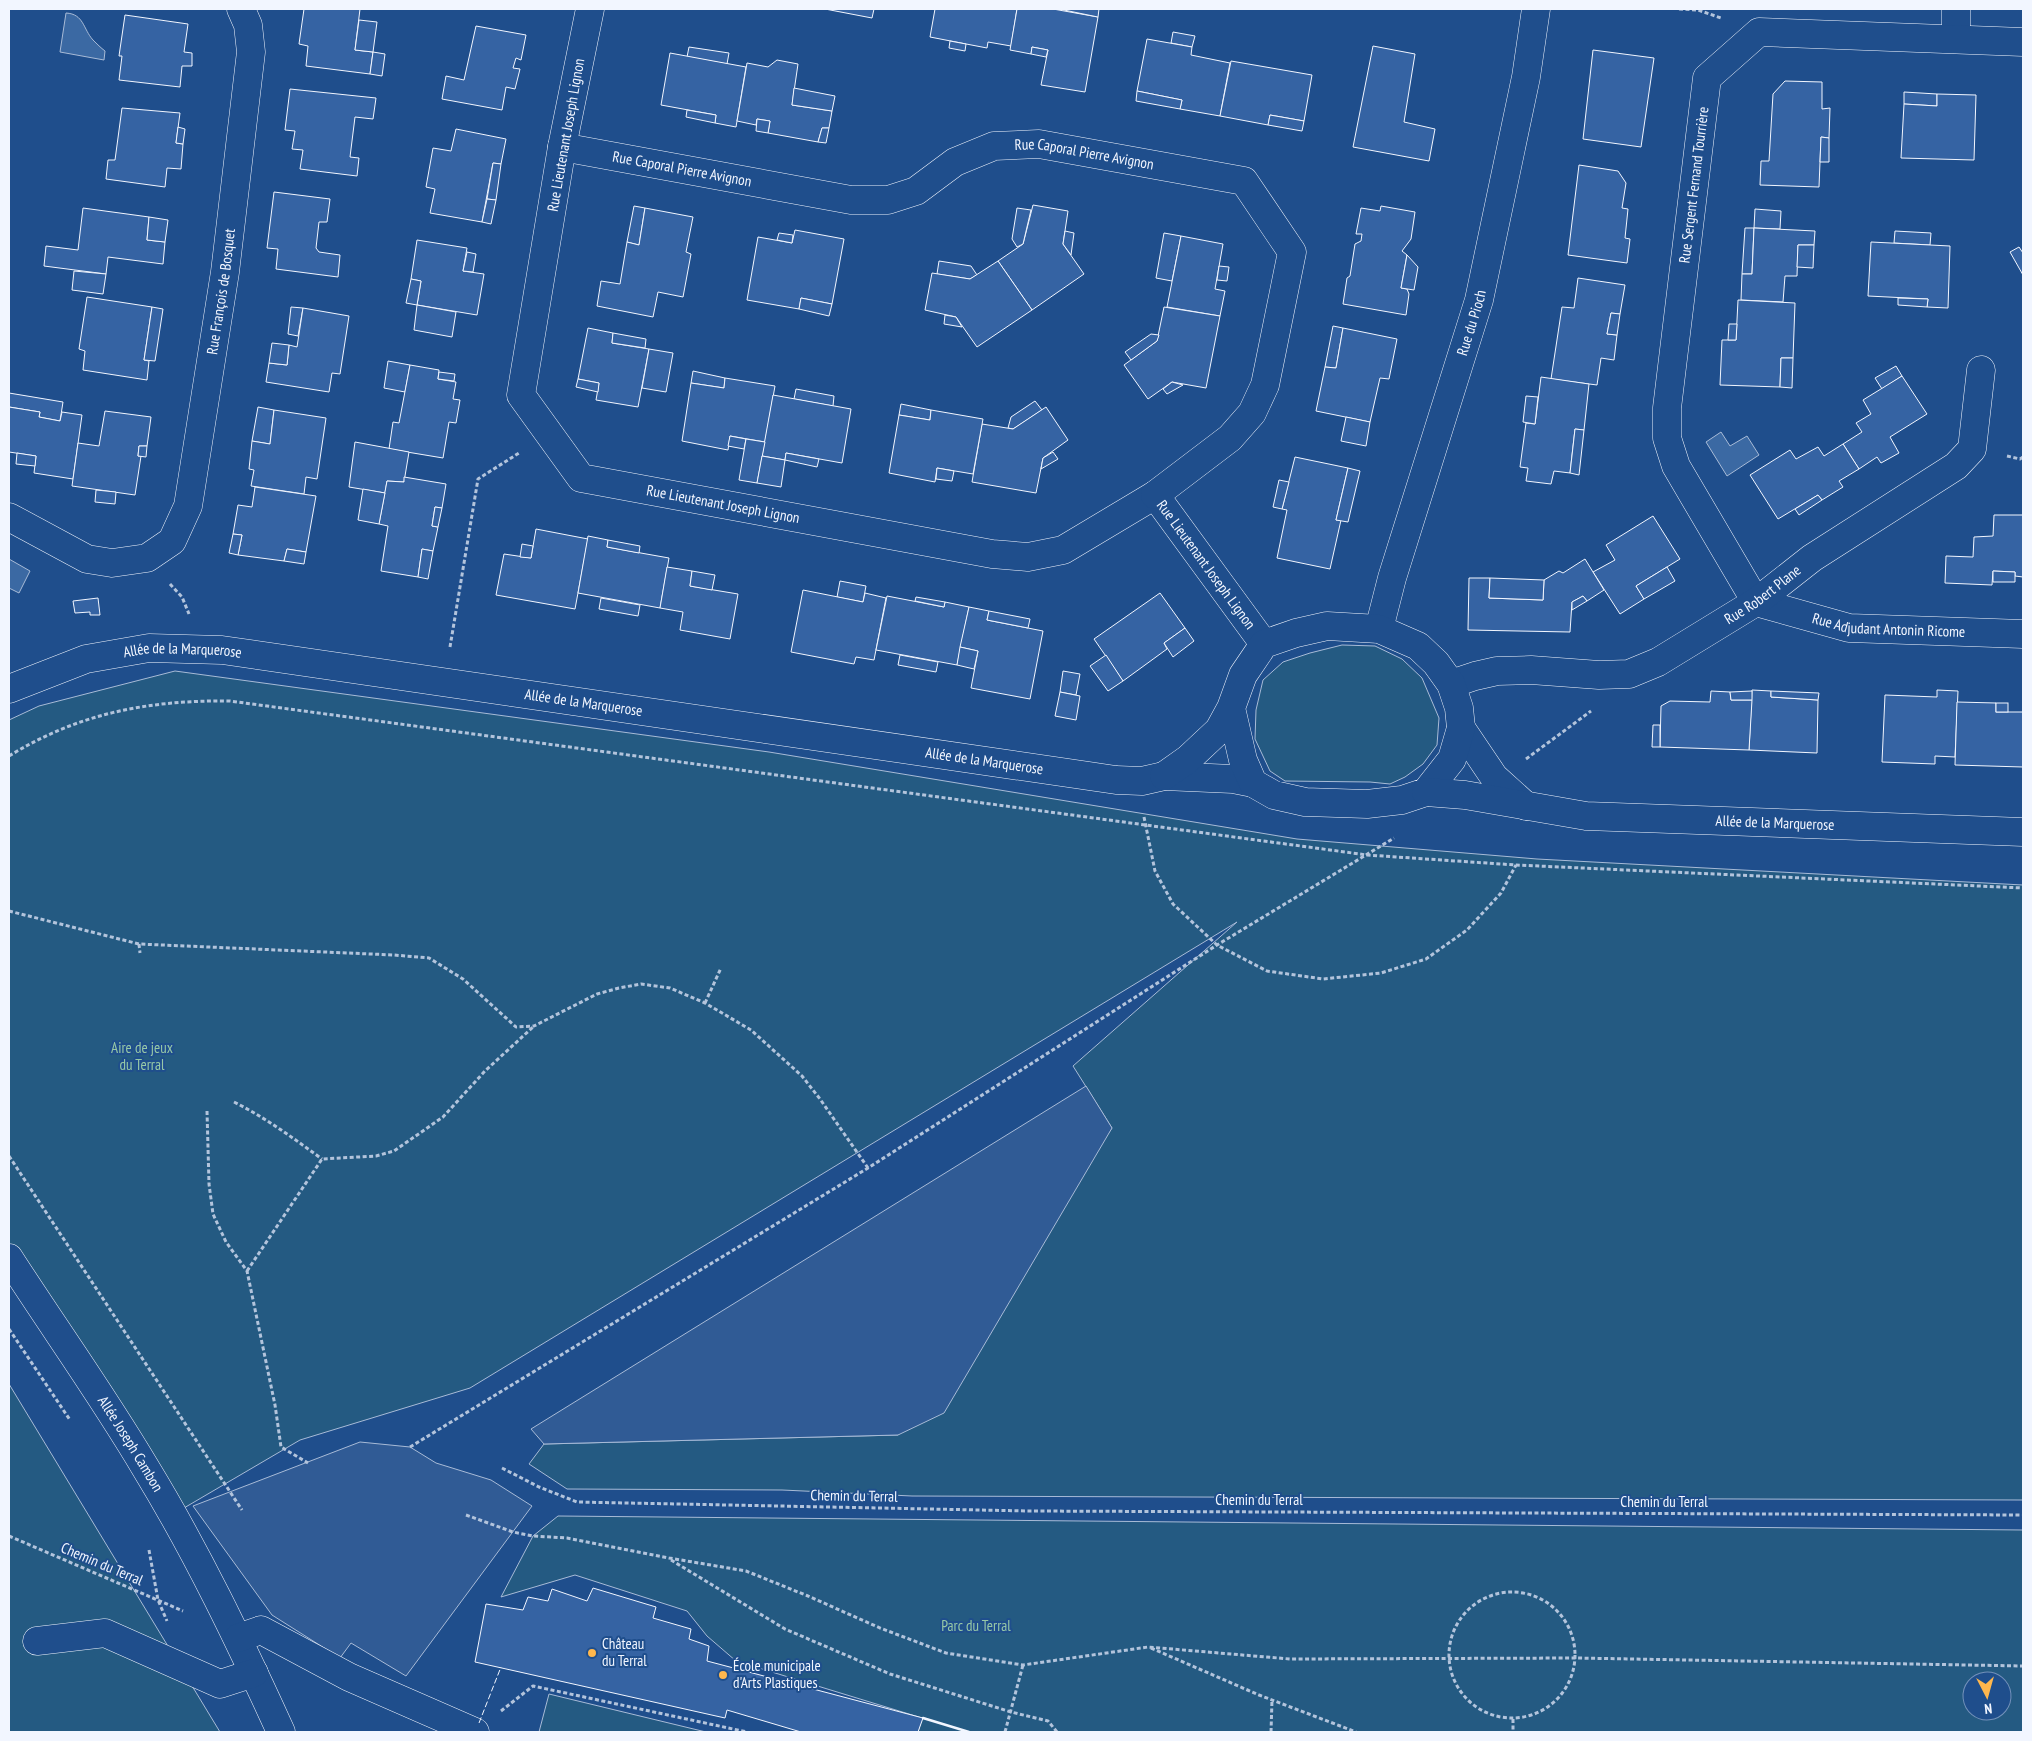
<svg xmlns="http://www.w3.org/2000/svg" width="2032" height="1741" font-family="'PT Sans Narrow',sans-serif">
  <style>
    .green { fill: #245a82; stroke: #a8bbd7; fill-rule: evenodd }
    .parking { fill: #305b95; stroke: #a8bbd7 }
    .water { fill: #3b69a3; stroke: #a8bbd7 }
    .building { fill: #3563a3; stroke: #f2f6ff }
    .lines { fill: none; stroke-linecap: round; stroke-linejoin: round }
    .minor-casing { stroke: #f2f6ff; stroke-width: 29 }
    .path { stroke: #b3c4dc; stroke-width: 3; stroke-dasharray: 4 2.5; stroke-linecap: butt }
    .minor { stroke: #1f4e8c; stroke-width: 28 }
    .fence { stroke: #f2f6ff; stroke-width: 1; stroke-dasharray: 6 2.5; stroke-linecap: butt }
    .wall { stroke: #f2f6ff; stroke-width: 2.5 }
    .poi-dot { fill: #ffb74d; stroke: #1f4e8c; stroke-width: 2 }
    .labels { text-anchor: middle; stroke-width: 4; stroke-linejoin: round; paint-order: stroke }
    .street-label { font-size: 15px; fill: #f2f6ff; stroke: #1f4e8c }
    .park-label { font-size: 15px; fill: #97c8a6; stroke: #1f4e8c }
    .poi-label { font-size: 15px; fill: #f2f6ff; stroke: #1f4e8c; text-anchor: start }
  </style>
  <rect width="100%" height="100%" fill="#1f4e8c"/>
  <g class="green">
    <path d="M1342 645 1375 646 1402 659 1422 678 1439 718 1437 745 1423 764 1405 777 1390 784 1370 782 1285 781 1270 771 1255 739 1256 710 1263 680 1283 662 1310 653Z"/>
    <path d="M175 671 769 752 1297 839 1537 859 2023 885V1500L912 1496 782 1490 567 1489 529 1464 544 1444 898 1435 1112 1128 1073 1066 1237 922 470 1388 300 1440 172 1515 9 1262V720L39 706Z"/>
    <path d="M9 1384 220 1732H9Z"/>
    <path d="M558 1516 2023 1530V1732H918L922 1718 736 1661 707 1636 687 1611 575 1575 501 1597 533 1536ZM1972 1681H2002V1711H1972Z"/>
    <path d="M549 1694 706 1732H539Z"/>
  </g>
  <g class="parking">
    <path d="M1086 1086 1112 1128 944 1413 898 1435 544 1444 531 1429Z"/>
    <path d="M360 1442 410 1447 436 1463 491 1480 532 1506 406 1676 351 1643 340 1658 272 1615 193 1506Z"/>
  </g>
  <g class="water">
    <path d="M66 13C84 14 83 29 93 40 97 44 101 48 105 51L104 60 60 52Z"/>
    <path d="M1721 432 1730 446 1747 436 1759 455 1727 476 1706 442Z"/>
    <path d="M9 559 30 571 19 593 9 588Z"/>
  </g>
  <g class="building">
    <path d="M304 9H360L355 50 373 52 370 74 306 66 308 46 299 44Z"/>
    <path d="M825 9H874L872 18Z"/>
    <path d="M935 9H1017L1011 46 988 42 987 48 930 37Z"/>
    <path d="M1017 9H1053L1098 17 1085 92 1041 85 1048 50 1032 47 1031 54 1010 50Z"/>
    <path d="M1059 9H1099L1098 17Z"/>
    <path d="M125 15 188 24 184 52 192 53V66H182L180 87 119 80 122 56H119Z"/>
    <path d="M359 20 377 22 373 52 355 50Z"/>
    <path d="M476 26 526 35 521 60 516 58 513 68 520 69 515 89 506 87 502 110 442 99 446 76 464 80Z"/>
    <path d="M1173 32 1195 36 1192 47 1171 43Z"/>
    <path d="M1147 39 1192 47 1191 55 1230 63 1220 116 1180 109 1182 100 1137 91Z"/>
    <path d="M950 41 966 44 965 51 949 48Z"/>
    <path d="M1373 46 1415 54 1404 122 1435 129 1429 161 1353 147Z"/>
    <path d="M689 47 729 53 727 64 687 57Z"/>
    <path d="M1032 47 1048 50 1046 57 1031 54Z"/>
    <path d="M1593 50 1654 58 1641 147 1583 139Z"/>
    <path d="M373 52 385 54 382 76 370 74Z"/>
    <path d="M670 53 746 67 736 127 715 123 716 115 661 105Z"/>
    <path d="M777 60 798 64 792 105 832 111 829 128H822L818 142 768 133 770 121 757 119 756 125 737 121 747 63 768 67Z"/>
    <path d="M1231 61 1312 75 1304 121 1270 115 1268 125 1220 116Z"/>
    <path d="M1785 81 1822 82V109L1830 108 1829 138 1821 137 1819 187 1760 185 1761 161H1769L1773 94Z"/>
    <path d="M794 88 835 96 832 111 792 105Z"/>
    <path d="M290 89 376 98 373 119 355 117 350 157 359 158 357 176 300 169 303 150 292 149 295 131 285 130Z"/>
    <path d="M1137 91 1182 100 1180 109 1136 101Z"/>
    <path d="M1904 92 1937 94V106L1904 104Z"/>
    <path d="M1937 94 1976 95 1974 160 1901 158 1904 104 1937 106Z"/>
    <path d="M122 108 180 113 176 143 183 144 181 169 167 168 165 187 106 179 108 160H115Z"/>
    <path d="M687 110 716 115 715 123 686 117Z"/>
    <path d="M1270 115 1304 121 1302 131 1268 125Z"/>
    <path d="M757 119 770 121 768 133 756 131Z"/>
    <path d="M178 127 185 129 183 144 176 143Z"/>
    <path d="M822 128H829L826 143 818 142Z"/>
    <path d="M456 129 506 139 501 164 493 163 482 222 430 213 435 189 426 187 433 148 451 151Z"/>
    <path d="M1821 137 1829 138V162H1820Z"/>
    <path d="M493 163 501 164 496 200 487 199Z"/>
    <path d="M1579 165 1618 171 1626 183 1622 208 1628 209 1625 238 1630 239 1627 263 1568 255Z"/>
    <path d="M274 192 330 199 327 222H319L316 248 319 252 340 255 338 277 276 269 278 249 267 248Z"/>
    <path d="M487 199 496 200 491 224 482 222Z"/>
    <path d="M1033 205 1068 211 1063 244 1084 274 1032 310 998 261 1023 244Z"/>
    <path d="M634 206 645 208 639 245 627 242Z"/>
    <path d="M1381 206 1415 212 1411 239 1402 251 1407 255 1401 288 1407 289 1409 294 1406 315 1343 304 1347 278 1350 276 1355 244 1361 241 1362 234H1356L1361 208 1380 211Z"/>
    <path d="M83 208 149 217 147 240 165 242 163 264 108 257 106 274 44 266 46 246 78 250Z"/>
    <path d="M645 208 693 217 686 252 691 254 683 297 658 292 653 317 597 306 601 281 620 284 627 242 639 245Z"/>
    <path d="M1017 208 1031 210 1023 244 1017 247 1012 239Z"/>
    <path d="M1755 209 1781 211 1780 229 1754 228Z"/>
    <path d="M149 217 168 220 165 242 147 240Z"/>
    <path d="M1745 228H1754L1752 274H1742Z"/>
    <path d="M1754 228 1815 231 1814 245H1798L1797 276H1785L1783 302 1741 300 1742 274H1752Z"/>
    <path d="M795 230 844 239 832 304 801 298 799 309 747 300 758 237 792 243Z"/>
    <path d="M1065 231 1074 233 1071 255 1063 244Z"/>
    <path d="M1895 231 1931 233 1930 245 1894 243Z"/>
    <path d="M779 233 793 235 792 243 777 240Z"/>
    <path d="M1164 233 1181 236 1172 281 1156 278Z"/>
    <path d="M1181 236 1223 244 1215 289 1225 291 1220 316 1167 307Z"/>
    <path d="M417 240 467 248 463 271 484 274 477 315 417 305 421 281 411 279Z"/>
    <path d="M1871 242 1950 246 1948 308 1927 307 1928 299 1868 296Z"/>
    <path d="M1798 245H1814L1813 268 1797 267Z"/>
    <path d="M2019 247 2023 253V275L2010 252Z"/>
    <path d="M467 252 476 254 473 272 463 271Z"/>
    <path d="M1407 255 1418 267 1414 290 1401 288Z"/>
    <path d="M939 261 971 266 977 275 970 279 937 274Z"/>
    <path d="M998 261 1032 310 977 347 956 317 925 310 932 273 970 279Z"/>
    <path d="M1219 266 1229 267 1227 281 1217 280Z"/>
    <path d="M74 271 106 274 103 294 72 290Z"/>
    <path d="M1578 278 1625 285 1620 314 1611 313 1607 334 1617 335 1614 360 1601 358 1597 385 1551 379 1562 307 1574 308Z"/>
    <path d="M411 279 421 281 417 305 406 303Z"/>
    <path d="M87 297 152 307 144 360 149 361 147 380 83 370 85 351 79 349Z"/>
    <path d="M801 298 832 304 829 316 799 309Z"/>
    <path d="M1898 298 1928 299 1927 307 1898 305Z"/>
    <path d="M1738 300 1795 303 1793 358H1781L1780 387 1720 385 1722 340H1736Z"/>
    <path d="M417 305 456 312 452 337 414 330Z"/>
    <path d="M152 307 163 309 155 361 144 360Z"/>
    <path d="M291 307 303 308 298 336 288 334Z"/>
    <path d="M1164 307 1220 316 1206 388 1172 382 1148 399 1124 365 1157 341Z"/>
    <path d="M303 308 349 316 340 374 332 373 329 392 266 382 269 363 287 365 289 345 297 347Z"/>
    <path d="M1611 313 1620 314 1617 335 1607 334Z"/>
    <path d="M945 315 956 317 962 327 944 324Z"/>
    <path d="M1729 324H1737L1736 340H1728Z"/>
    <path d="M1333 326 1343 328 1336 368 1325 367Z"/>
    <path d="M588 328 613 333 612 343 649 349 638 407 596 400 599 383 578 379Z"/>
    <path d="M1343 328 1397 339 1389 379 1380 378 1370 422 1316 411 1325 367 1336 368Z"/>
    <path d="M613 333 646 339 645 348 612 343Z"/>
    <path d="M1151 334 1159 335 1157 341 1131 360 1125 352Z"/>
    <path d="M272 343 289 345 287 365 269 363Z"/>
    <path d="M649 349 673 353 666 392 642 388Z"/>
    <path d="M1781 358H1793L1792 388 1780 387Z"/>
    <path d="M388 361 410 365 405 392 384 388Z"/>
    <path d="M410 365 439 370 438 379 456 382 453 399 460 400 456 423 449 422 443 458 389 449 393 422 399 423Z"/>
    <path d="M1896 366 1902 376 1882 389 1875 378Z"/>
    <path d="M693 371 725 378 724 388 691 383Z"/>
    <path d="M439 372 455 374 454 381 438 379Z"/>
    <path d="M1902 376 1927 414 1890 437 1899 453 1881 463 1877 457 1859 469 1843 444 1862 432 1856 423 1871 414 1863 400Z"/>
    <path d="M1541 377 1589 384 1584 430 1575 429 1570 473 1554 471 1551 484 1526 481 1528 468 1520 467 1526 423 1535 424Z"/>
    <path d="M725 378 775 386 765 442 730 436 728 450 682 441 691 383 724 388Z"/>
    <path d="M578 379 599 383 598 392 576 387Z"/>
    <path d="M1172 382 1183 385 1167 394 1163 389Z"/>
    <path d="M796 389 834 396 833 406 794 399Z"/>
    <path d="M9 393 63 402 60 421 39 417 40 412 9 407Z"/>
    <path d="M773 395 851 409 842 463 786 453 785 460 762 456Z"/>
    <path d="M1526 396 1538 397 1535 424 1523 422Z"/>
    <path d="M1035 401 1042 410 1013 429 1008 428 1011 417Z"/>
    <path d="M901 404 931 410 930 420 899 415Z"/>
    <path d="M9 407 40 412 39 417 60 421 62 412 82 415 73 479 34 473 36 456 9 452Z"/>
    <path d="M258 407 274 410 270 444 252 441Z"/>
    <path d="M1046 407 1068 440 1043 458 1036 493 972 482 982 424 1013 429Z"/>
    <path d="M274 410 326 418 317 479 306 477 304 494 251 486 254 470 249 469 252 441 270 444Z"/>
    <path d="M931 410 983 419 973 474 937 468 935 482 889 473 899 415 930 420Z"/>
    <path d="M105 411 151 417 147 446H139L138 456H141L135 495 72 486 78 443 99 446Z"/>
    <path d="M1346 417 1370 422 1366 446 1341 441Z"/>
    <path d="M1575 429 1584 430 1579 475 1570 473Z"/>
    <path d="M730 436 746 439 744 449 728 446Z"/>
    <path d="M746 439 765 442 757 483 739 480Z"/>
    <path d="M355 442 409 452 404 482 387 481 385 493 349 487Z"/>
    <path d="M1843 444 1859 469 1839 481 1843 487 1822 500 1818 495 1778 519 1750 475 1790 450 1796 459 1818 447 1824 456Z"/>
    <path d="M139 446H147L146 457 138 456Z"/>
    <path d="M1053 452 1058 459 1041 469 1043 458Z"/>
    <path d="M17 453 36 456 35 466 16 464Z"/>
    <path d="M786 453 819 459 817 467 785 460Z"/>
    <path d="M762 456 785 460 781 487 757 483Z"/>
    <path d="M1295 457 1348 468 1336 520H1341L1330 569 1277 558 1287 510 1282 509Z"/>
    <path d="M937 468 954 471 952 481 936 479Z"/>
    <path d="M1348 468 1360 471 1348 522 1336 520Z"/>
    <path d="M404 477 446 484 442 508 435 507 432 526 438 527 433 551 422 549 418 577 381 571 388 526 379 524 387 481 404 482Z"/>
    <path d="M1279 480 1289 482 1282 509 1273 507Z"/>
    <path d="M255 487 316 496 306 552 287 549 284 561 238 555 242 535 233 534 238 505 252 507Z"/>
    <path d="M363 489 385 493 379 524 358 520Z"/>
    <path d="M96 490 116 492 115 504 95 502Z"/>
    <path d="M1818 495 1822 500 1799 515 1795 509Z"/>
    <path d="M435 507 442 508 438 527 432 526Z"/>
    <path d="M1994 515H2023V577L2015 576V572L1993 571 1992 585 1945 583 1946 556 1973 557 1974 537 1993 536Z"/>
    <path d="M1653 516 1680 559 1636 586 1644 599 1620 614 1593 572 1615 560 1606 545Z"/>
    <path d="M536 529 588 539 575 609 496 595 504 554 531 558Z"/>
    <path d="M233 534 242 535 238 555 229 553Z"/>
    <path d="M588 536 608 540 607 547 669 558 660 608 578 593Z"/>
    <path d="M608 540 640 546 639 553 607 547Z"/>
    <path d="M522 544 533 546 531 558 520 557Z"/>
    <path d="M287 549 306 552 304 564 284 561Z"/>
    <path d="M422 549 433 551 428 579 418 577Z"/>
    <path d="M1585 559 1604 590 1587 601 1583 596 1572 602 1570 632 1468 630 1469 578H1490L1489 598 1543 600 1544 580 1559 571 1563 573Z"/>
    <path d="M667 567 692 571 690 586 738 594 730 639 680 630 683 612 660 608Z"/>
    <path d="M1667 567 1675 581 1644 599 1636 586Z"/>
    <path d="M692 571 715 575 712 590 690 586Z"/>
    <path d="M1993 571 2015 572V582H1993Z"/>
    <path d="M1490 578 1544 580 1543 600 1489 598Z"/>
    <path d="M840 581 866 586 863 602 837 597Z"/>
    <path d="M803 590 863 602 865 593 886 598 874 660 856 657 854 664 791 652Z"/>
    <path d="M1160 593 1185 628 1164 643 1167 649 1123 681 1094 639Z"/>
    <path d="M887 596 944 607 945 602 969 607 957 665 876 650Z"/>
    <path d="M1583 596 1587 601 1572 610V602Z"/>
    <path d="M916 597 945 602 944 607 915 601Z"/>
    <path d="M98 598 100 615H90V612L75 613 73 601Z"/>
    <path d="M601 598 640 605 638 616 599 609Z"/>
    <path d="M969 607 989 611 987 620 1043 631 1030 699 971 688 978 651 960 647Z"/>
    <path d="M989 611 1030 619 1028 628 987 620Z"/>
    <path d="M1185 628 1194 641 1173 657 1164 643Z"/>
    <path d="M960 647 978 651 974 669 957 665Z"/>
    <path d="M900 655 938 662 936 672 898 665Z"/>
    <path d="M1106 655 1123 681 1108 691 1090 666Z"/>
    <path d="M1063 671 1080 674 1076 695 1060 692Z"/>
    <path d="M1752 690 1771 691V697L1818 700 1817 753 1749 750Z"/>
    <path d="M1937 690 1958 691 1955 757 1935 756V764L1882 762 1885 695 1937 697Z"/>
    <path d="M1711 691 1730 692 1731 700H1752L1749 750 1660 747 1661 706 1670 701 1710 702Z"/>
    <path d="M1752 691V700H1731L1730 692Z"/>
    <path d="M1771 691 1819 693 1818 700 1771 697Z"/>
    <path d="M1060 692 1080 696 1076 720 1055 716Z"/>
    <path d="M1957 702 1996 703V712H2023V767L1955 765Z"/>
    <rect x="1996" y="703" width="12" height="9"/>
    <path d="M1653 725H1660V747H1652Z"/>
    <path d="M593 1588 656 1607 653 1618 691 1629 689 1639 709 1646 707 1661 923 1718 918 1732H801L727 1710 725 1718 475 1662 486 1604 523 1610 528 1597 548 1601 552 1589 587 1601Z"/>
  </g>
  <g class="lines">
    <g class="minor-casing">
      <g id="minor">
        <path id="s1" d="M590 9 562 147 521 395 581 478 992 554 1028 557 1063 550 1155 495 1264 644"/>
        <path d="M1956 39V9"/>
        <path id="s2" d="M2023 42 1759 32 1707 78 1667 408V438L1676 466 1756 602 1849 628 2023 634"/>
        <path id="s3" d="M562 147 851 200H888L916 191 955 162 994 146 1039 144 1244 181 1292 252 1265 385 1252 413 1230 438 1155 495"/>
        <path id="s4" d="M9 517 87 559 112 563 147 558 172 541 188 506 225 272 251 52 248 25 241 9"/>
        <path id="s5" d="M1379 629 1392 578 1479 300 1526 77 1536 9"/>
        <path id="s6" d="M1451 684 1475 676 1497 671 1531 670 1599 675 1629 674 1658 662 1756 602 1812 558 1956 466 1972 449 1981 370"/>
        <path id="s7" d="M9 689 86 659 149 648 222 650 1116 780 1142 781 1164 776 1233 779 1253 783"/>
        <path d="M1461 728 1494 777 1526 806"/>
        <path d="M1164 776 1188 759 1219 730 1231 708 1243 675 1264 644 1296 633 1327 626 1379 629 1418 646 1436 663 1451 684 1459 708 1461 728 1452 759 1426 792 1402 800 1367 804 1305 802 1274 795 1253 783 1243 760 1231 708"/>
        <path id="s8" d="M1426 792 1465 795 1586 816 2023 832"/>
        <path id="s9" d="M9 1258C54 1328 103 1396 145 1467 197 1552 240 1642 281 1732"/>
        <path d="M238 1638 261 1630 349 1677 475 1732"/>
        <path d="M37 1641 105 1633 220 1684 254 1673"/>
      </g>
    </g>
    <g class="path">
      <path d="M1679 9 1698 10 1721 18"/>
      <path d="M2007 456 2020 459 2023 457"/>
      <path d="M170 584 182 597 189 614"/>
      <path d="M450 647 478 479 519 453"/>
      <path d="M9 756C79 713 149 700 230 701L1367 855 1516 865 2023 888"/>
      <path d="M1526 759 1591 711"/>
      <path d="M1144 817 1155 871 1173 904 1217 945 1267 971 1323 979 1381 973 1426 959 1467 930 1501 893 1516 865"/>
      <path d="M9 911 139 944 394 955 429 958 463 979 516 1027 534 1026 597 994 619 988 641 984 670 988 705 1003 751 1030 802 1076 820 1099 868 1168"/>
      <path d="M139 944 140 953"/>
      <path d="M705 1003 721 968"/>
      <path d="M234 1102C266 1118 293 1138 322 1159"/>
      <path d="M207 1111 209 1184 213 1214 226 1242 247 1271 275 1405 281 1447 308 1463"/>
      <path d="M9 1156 242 1510"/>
      <path d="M247 1271 322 1159 376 1156 394 1151 443 1117 485 1071 533 1027"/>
      <path d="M9 1329 70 1420"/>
      <path d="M410 1447 868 1168 1217 945 1394 838"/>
      <path d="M502 1468 539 1487 577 1502 1030 1511 2023 1515"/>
      <path d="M466 1515 513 1532 533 1536 567 1538 669 1558 746 1571 808 1596 880 1628 946 1653 1023 1665 1148 1647 1290 1659 1576 1658 2023 1666"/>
      <path d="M9 1536 183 1611"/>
      <path d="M149 1550 158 1600 167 1621"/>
      <path d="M671 1560 785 1629 890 1674 1011 1712 1048 1721 1057 1732"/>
      <circle cx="1512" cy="1655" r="63"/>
      <path d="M1151 1648 1259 1695 1356 1732"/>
      <path d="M501 1711 533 1686 747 1732"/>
      <path d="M1513 1719V1732"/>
      <path d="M1005 1732 1023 1665"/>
      <path d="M1271 1732 1272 1700"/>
    </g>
    <use href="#minor" class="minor"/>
    <path class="fence" d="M479 1723 501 1667"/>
    <path class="wall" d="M923 1718 969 1732"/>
  </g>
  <g class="poi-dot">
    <circle cx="592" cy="1653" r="5"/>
    <circle cx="723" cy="1675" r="5"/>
  </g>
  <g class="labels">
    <g class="street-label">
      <text transform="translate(566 135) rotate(-80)" y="5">Rue Lieutenant Joseph Lignon</text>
      <text dy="5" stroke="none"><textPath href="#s3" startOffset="542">Rue Caporal Pierre Avignon</textPath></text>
      <text dy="5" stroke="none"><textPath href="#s3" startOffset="122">Rue Caporal Pierre Avignon</textPath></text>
      <text transform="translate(1694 185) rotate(-83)" y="5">Rue Sergent Fernand Tourrière</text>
      <text dy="5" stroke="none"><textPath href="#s4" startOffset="435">Rue François de Bosquet</textPath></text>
      <text dy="5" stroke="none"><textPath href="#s5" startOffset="320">Rue du Pioch</textPath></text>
      <text dy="5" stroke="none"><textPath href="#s1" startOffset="639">Rue Lieutenant Joseph Lignon</textPath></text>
      <text dy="5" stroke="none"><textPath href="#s1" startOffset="1178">Rue Lieutenant Joseph Lignon</textPath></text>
      <text dy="5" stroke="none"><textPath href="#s6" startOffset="336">Rue Robert Plane</textPath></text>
      <text dy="5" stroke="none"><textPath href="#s2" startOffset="1019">Rue Adjudant Antonin Ricome</textPath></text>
      <text dy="5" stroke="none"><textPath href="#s7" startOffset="180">Allée de la Marquerose</textPath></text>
      <text dy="5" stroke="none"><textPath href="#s7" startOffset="585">Allée de la Marquerose</textPath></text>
      <text dy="5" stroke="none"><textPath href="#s7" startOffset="990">Allée de la Marquerose</textPath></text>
      <text dy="5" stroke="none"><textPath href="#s8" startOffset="351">Allée de la Marquerose</textPath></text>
      <text dy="5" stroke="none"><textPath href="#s9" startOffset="222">Allée Joseph Cambon</textPath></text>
      <text transform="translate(854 1496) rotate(1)" y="5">Chemin du Terral</text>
      <text x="1259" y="1505">Chemin du Terral</text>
      <text x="1664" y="1507">Chemin du Terral</text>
      <text transform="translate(102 1564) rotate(23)" y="5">Chemin du Terral</text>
    </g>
    <g class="park-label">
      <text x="142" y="1053">Aire de jeux<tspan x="142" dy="17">du Terral</tspan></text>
      <text x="976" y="1631">Parc du Terral</text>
    </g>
    <g class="poi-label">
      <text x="602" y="1649">Château<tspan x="602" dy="17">du Terral</tspan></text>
      <text x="733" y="1671">École municipale<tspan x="733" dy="17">d'Arts Plastiques</tspan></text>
    </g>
  </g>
  <rect width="2032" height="1741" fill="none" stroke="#f2f6ff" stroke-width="20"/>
  <g transform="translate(1987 1696) rotate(174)"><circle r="24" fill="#1f4e8c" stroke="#7391ba"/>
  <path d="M0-4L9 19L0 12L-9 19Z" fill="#ffb74d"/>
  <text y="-8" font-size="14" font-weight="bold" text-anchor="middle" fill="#f2f6ff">N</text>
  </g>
</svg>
